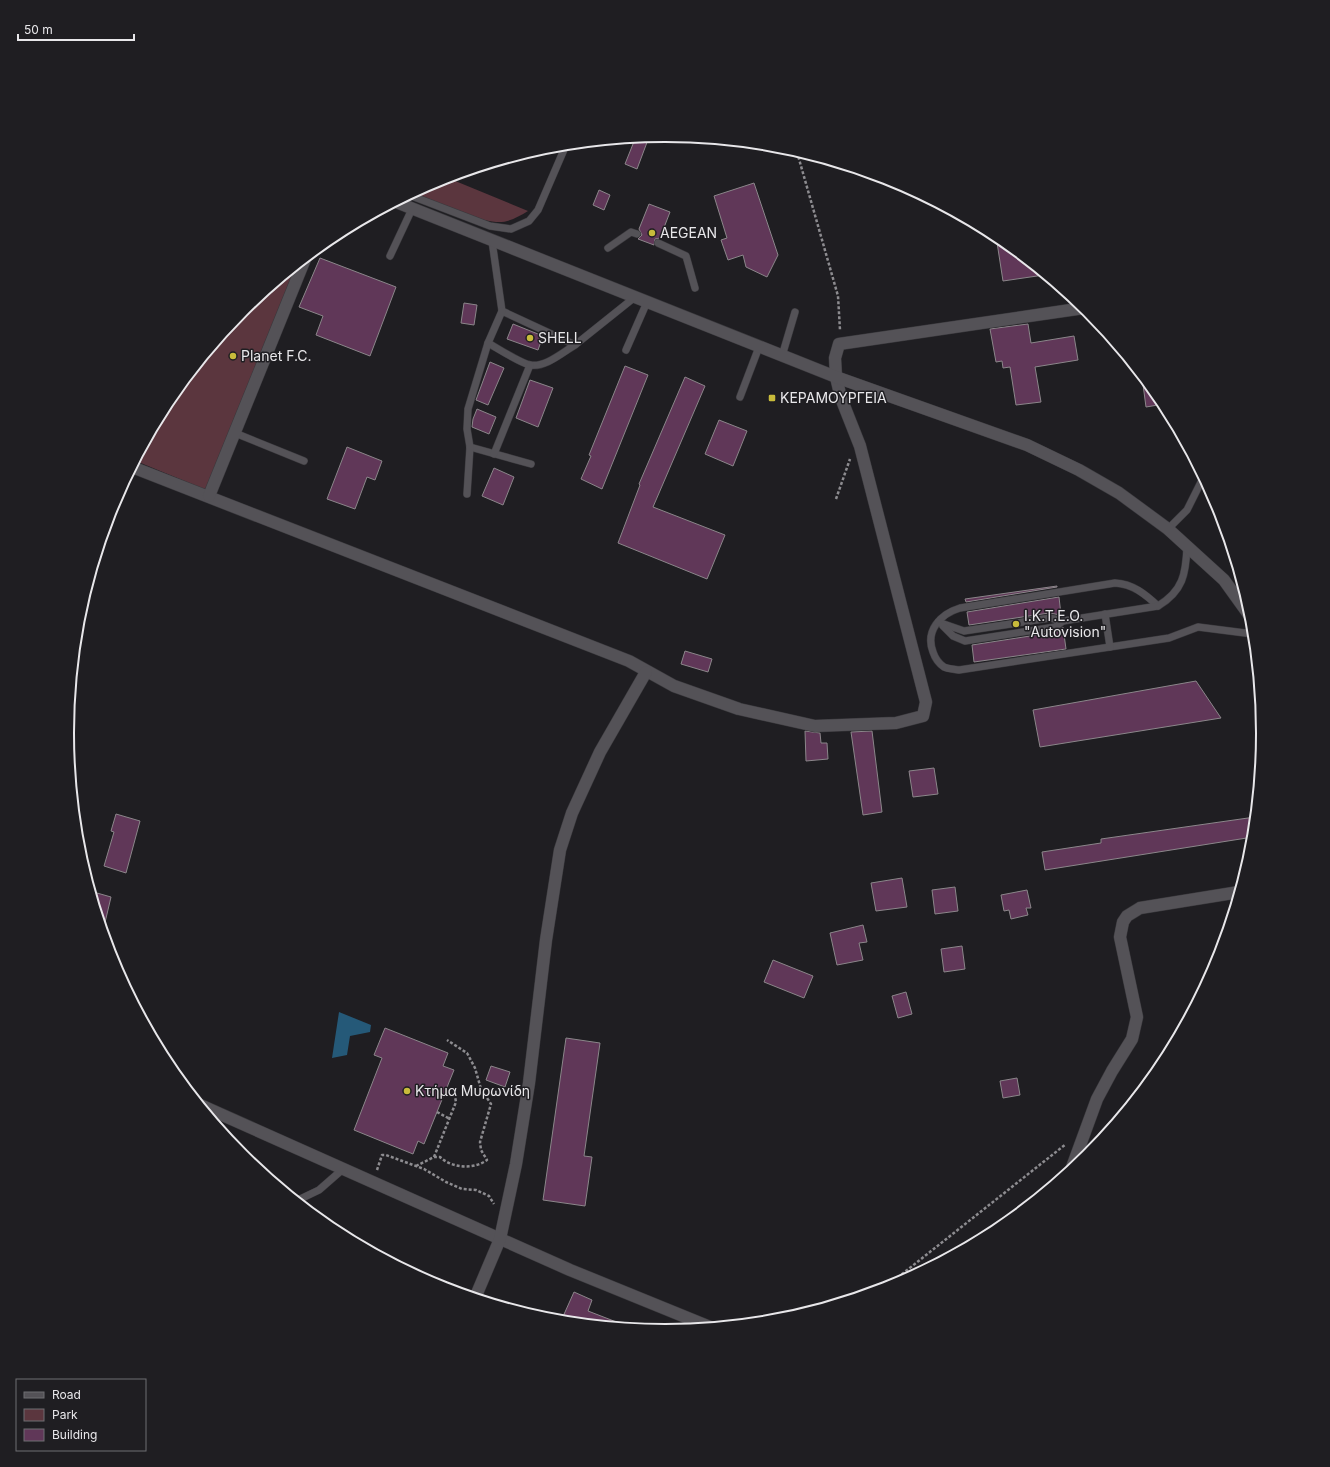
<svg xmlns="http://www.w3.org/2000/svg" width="1330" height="1467" font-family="Inter,sans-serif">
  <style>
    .green { fill: #5b363e }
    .water { fill: #255978 }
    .building { fill: #603758; stroke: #8b868a }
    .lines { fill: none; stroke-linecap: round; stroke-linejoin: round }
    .service-casing { stroke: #3a393d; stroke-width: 8 }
    .minor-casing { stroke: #3a393d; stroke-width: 13 }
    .tertiary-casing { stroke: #3a393d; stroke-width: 13 }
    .path { stroke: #8d8c90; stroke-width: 2.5; stroke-dasharray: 3 2; stroke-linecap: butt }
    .service { stroke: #545257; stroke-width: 7 }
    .minor { stroke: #545257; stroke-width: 12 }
    .tertiary { stroke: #545257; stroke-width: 12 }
    .poi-dot { fill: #c8bb3b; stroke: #1f1e22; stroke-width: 1.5 }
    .labels { text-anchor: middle; stroke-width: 3; stroke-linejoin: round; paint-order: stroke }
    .poi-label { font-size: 14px; fill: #e8e7ea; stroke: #1f1e22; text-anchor: start }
    .rim { fill: none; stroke: #e8e7ea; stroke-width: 2 }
  </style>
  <rect width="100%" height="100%" fill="#1f1e22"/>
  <g class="green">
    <path d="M448 178 528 211C518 217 508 223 496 222 477 221 434 201 414 193L436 181Z"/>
    <path d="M300 263 206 490 136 461 168 401 242 310Z"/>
  </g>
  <path class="water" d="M339 1012 371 1025 370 1032 350 1036 347 1055 332 1058Z"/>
  <g class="building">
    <path d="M649 137 637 169 625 164 635 139Z"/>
    <path d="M754 183 778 255 767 277 746 267 743 255 728 260 721 240 727 238 714 196Z"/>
    <path d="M599 190 610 195 604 210 593 205Z"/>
    <path d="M649 204 670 212 660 238 655 239 654 245 638 239 642 235 639 229Z"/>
    <path d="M996 236H997L1044 275 1003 281Z"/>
    <path d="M320 258 396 287 370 356 316 335 323 316 299 307Z"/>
    <path d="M464 303 477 305 474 325 461 323Z"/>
    <path d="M513 324 543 336 538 350 507 339Z"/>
    <path d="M1028 324 1031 343 1074 336 1078 360 1035 367 1041 402 1016 405 1010 367 1003 368 1002 361 996 362 990 329Z"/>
    <path d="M490 362 504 368 488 405 476 400Z"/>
    <path d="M625 366 648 375 602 489 581 479 591 456 589 455Z"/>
    <path d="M685 377 705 386 653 507 725 535 707 579 618 543 640 485 639 484Z"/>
    <path d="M1142 377 1162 401 1164 404 1146 407Z"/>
    <path d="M530 380 553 388 538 427 516 418Z"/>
    <path d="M477 409 496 417 489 434 472 427 473 419Z"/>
    <path d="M719 420 747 431 733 466 705 454Z"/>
    <path d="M347 447 382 461 375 480 367 477 355 509 327 499Z"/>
    <path d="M494 468 514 477 503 505 482 496Z"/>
    <path d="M1057 586V587L966 602 965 599Z"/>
    <path d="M1059 597 1061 615 1049 613 969 625 967 612Z"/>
    <path d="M1063 627 1066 649 974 662 972 645 1056 632Z"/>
    <path d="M685 651 712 659 708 672 681 664Z"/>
    <path d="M1196 681 1221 718 1040 747 1033 710Z"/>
    <path d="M805 731 820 733 821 743H827L828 759 806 761Z"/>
    <path d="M872 731 882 812 863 815 851 732Z"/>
    <path d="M934 768 938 794 913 797 909 771Z"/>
    <path d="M116 814 140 821 126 873 104 866 114 832 111 831Z"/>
    <path d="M1255 817 1253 837 1045 870 1042 852 1101 843V839Z"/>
    <path d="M902 878 907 907 876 911 871 883Z"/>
    <path d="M955 887 958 911 935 914 932 890Z"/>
    <path d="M1027 890 1031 908H1026L1028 915 1011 919 1009 910 1004 911 1001 895Z"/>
    <path d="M97 893 111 897 103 931 94 902Z"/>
    <path d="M863 925 867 942 859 943 863 960 837 965 830 933Z"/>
    <path d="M962 946 965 969 944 972 941 949Z"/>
    <path d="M773 960 813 976 804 998 764 982Z"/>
    <path d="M906 992 912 1014 898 1018 892 996Z"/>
    <path d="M385 1028 448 1053 443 1066 454 1070 424 1144 418 1141 413 1154 354 1130 382 1058 374 1055Z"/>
    <path d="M566 1038 600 1043 584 1156 592 1157 585 1206 543 1200Z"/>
    <path d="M491 1066 510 1072 505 1087 486 1080Z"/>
    <path d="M1017 1078 1020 1095 1003 1098 1000 1081Z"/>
    <path d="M574 1292 592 1300 588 1311 619 1323 618 1327 561 1321Z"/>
  </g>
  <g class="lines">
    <g class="service-casing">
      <g id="service">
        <path d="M409 195 490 226 511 229 529 221 538 210 566 145"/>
        <path d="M492 241 502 311 575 345 635 297"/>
        <path d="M658 243 686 256 695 288"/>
        <path d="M608 248 631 232 637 234"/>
        <path d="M390 256 412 209"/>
        <path d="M488 343C497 348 520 363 530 365 545 368 563 352 575 345"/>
        <path d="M626 350 647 302"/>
        <path d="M782 356 795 312"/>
        <path d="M740 397 759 347"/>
        <path d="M235 433 304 461"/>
        <path d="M470 447 531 464"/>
        <path d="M494 454 530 365"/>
        <path d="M467 494 470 447 467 429 468 409 488 343 502 311"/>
        <path d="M1168 529 1187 510 1203 478"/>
        <path d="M1158 606C1145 594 1133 584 1115 583L960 608C940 614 925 631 933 652 935 658 938 663 944 667 948 669 954 669 959 670L1169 638 1198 627 1253 634"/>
        <path d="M1105 614 1110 647"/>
        <path d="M938 622 964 631 1050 618 1063 621 1158 606C1183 591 1186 574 1187 546"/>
        <path d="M943 626 953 636 965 641 1055 627 1063 621"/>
        <path d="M296 1201 319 1190 343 1169"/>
      </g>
    </g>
    <g class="minor-casing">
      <g id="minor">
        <path d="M132 467 629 661 674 686 739 709 815 726 896 723 923 716 926 702 860 446 841 398 836 377 835 358 839 344 1084 308"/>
        <path d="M209 496 305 259"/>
        <path d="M200 1105 570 1270 710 1327"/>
        <path d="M1071 1170 1097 1099 1112 1071 1132 1039 1137 1017 1120 937 1123 922 1127 916 1140 908 1239 892"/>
        <path d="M475 1298 500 1239 516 1164 529 1083 546 940 560 850 572 813 600 752 646 672"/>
      </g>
    </g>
    <g class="tertiary-casing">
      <path id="tertiary" d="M396 202 836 377 1027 445 1079 470 1119 493 1168 529 1224 580 1252 619"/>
    </g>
    <g class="path">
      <path d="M797 152 838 296 840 330"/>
      <path d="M836 499 850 459"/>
      <path d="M437 1112 450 1119"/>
      <path d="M434 1157 456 1102 454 1091"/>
      <path d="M416 1166 434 1157H440C452 1168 473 1170 487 1160L481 1150 480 1142 491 1104 481 1089 475 1068 467 1053 447 1040"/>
      <path d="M377 1170 382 1155H386L424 1169 446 1182 462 1189 476 1190 489 1196 494 1204"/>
      <path d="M882 1290 1066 1144"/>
    </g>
    <use href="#service" class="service"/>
    <use href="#minor" class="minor"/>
    <use href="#tertiary" class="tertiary"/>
  </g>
  <g class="poi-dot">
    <circle cx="652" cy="233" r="4"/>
    <circle cx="530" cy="338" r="4"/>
    <circle cx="233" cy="356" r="4"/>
    <rect x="768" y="394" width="8" height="8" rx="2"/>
    <circle cx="1016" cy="624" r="4"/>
    <circle cx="407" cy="1091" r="4"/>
  </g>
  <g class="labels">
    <g class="poi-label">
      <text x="660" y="238">AEGEAN</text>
      <text x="538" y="343">SHELL</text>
      <text x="241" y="361">Planet F.C.</text>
      <text x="780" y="403">ΚΕΡΑΜΟΥΡΓΕΙΑ</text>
      <text x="1024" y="621">I.Κ.Τ.Ε.Ο.<tspan x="1024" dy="16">"Autovision"</tspan></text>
      <text x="415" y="1096">Κτήμα Μυρωνίδη</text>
    </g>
  </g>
  <path d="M0 0H1330V1467H0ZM74 733a591 591 0 1 1 1182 0a591 591 0 1 1-1182 0Z" fill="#1f1e22" fill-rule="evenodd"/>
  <path class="rim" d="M74 733a591 591 0 1 1 1182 0a591 591 0 1 1-1182 0Z"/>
  <rect x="16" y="1379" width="130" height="72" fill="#1f1e22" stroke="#6f6e72"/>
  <rect x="24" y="1392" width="20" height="6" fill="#545257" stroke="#6f6e72"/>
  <text x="52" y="1399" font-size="12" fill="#e8e7ea">Road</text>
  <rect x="24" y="1409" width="20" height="12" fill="#5b363e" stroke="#6f6e72"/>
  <text x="52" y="1419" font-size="12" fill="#e8e7ea">Park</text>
  <rect x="24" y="1429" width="20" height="12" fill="#603758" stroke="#6f6e72"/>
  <text x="52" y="1439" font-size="12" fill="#e8e7ea">Building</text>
  <path d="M18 34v6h116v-6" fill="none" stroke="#e8e7ea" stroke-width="2"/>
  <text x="24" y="34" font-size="12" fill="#e8e7ea" stroke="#1f1e22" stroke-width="3" paint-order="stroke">50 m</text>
</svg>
